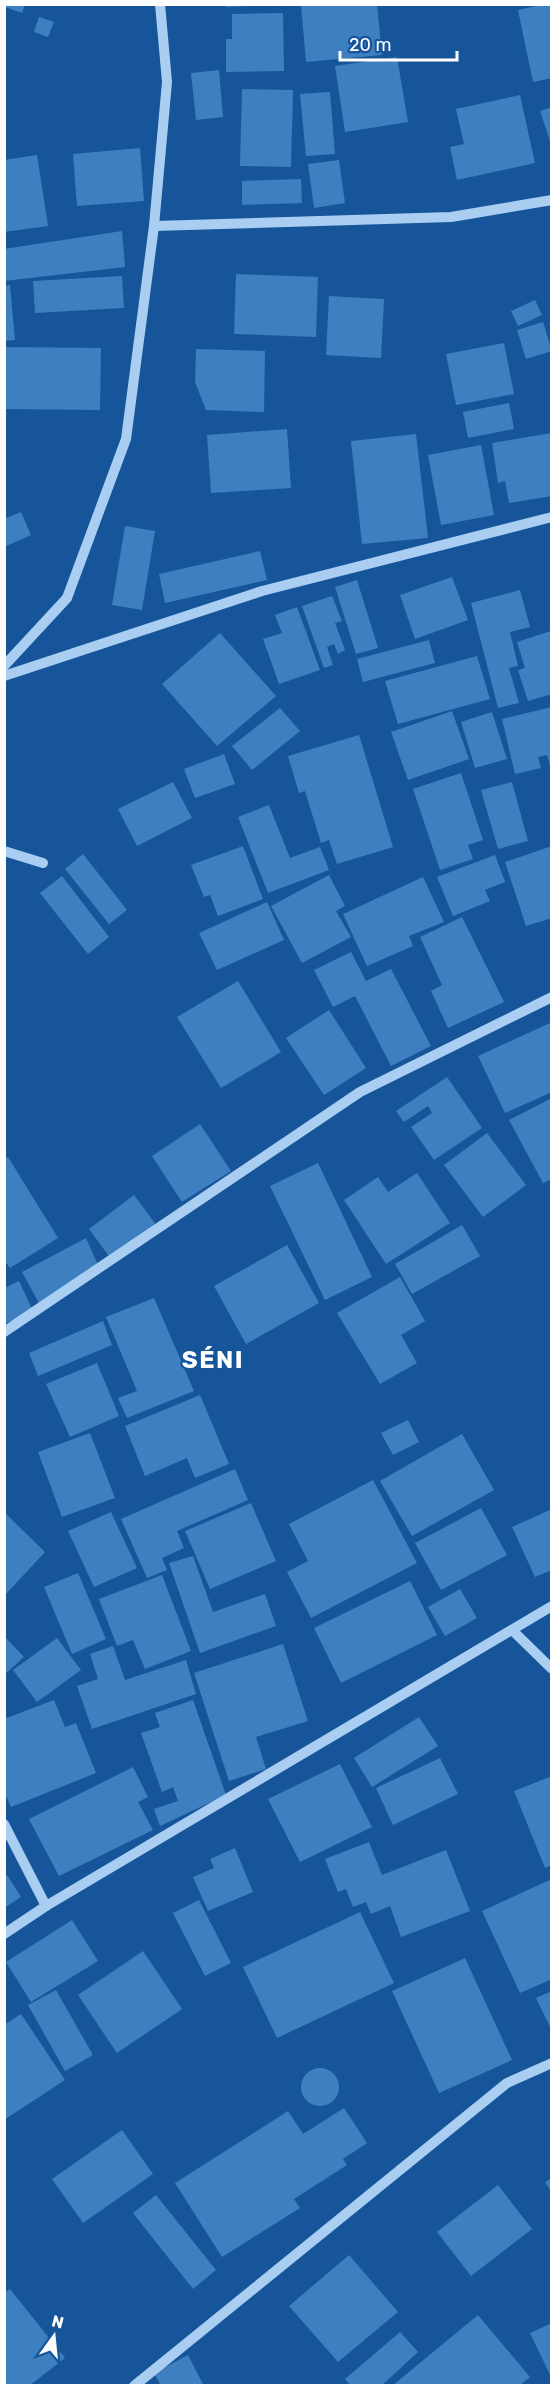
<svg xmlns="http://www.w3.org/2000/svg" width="556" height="2390" font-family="Rubik,sans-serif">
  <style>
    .building { fill: #3e7fc0 }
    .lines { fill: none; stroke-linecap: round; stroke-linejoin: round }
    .minor { stroke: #aacef2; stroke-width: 10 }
    .labels { text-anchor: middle; stroke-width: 4.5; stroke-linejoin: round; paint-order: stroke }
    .district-label { font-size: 24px; font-weight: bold; letter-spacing: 1.5px; fill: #fff; stroke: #165599 }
  </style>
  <rect width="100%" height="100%" fill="#165599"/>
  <g class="building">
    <path d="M5 4H25L22 13 5 7Z"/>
    <path d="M226 4H248V6L226 7Z"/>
    <path d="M546 4H552V78L533 82 518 10Z"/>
    <path d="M301 5H377L382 55 306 62Z"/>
    <path d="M283 13 284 71 226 72V39H232V14Z"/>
    <path d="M39 17 54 22 48 37 34 32Z"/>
    <path d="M397 57 408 122 345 132 335 66Z"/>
    <path d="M219 70 223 117 196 120 191 73Z"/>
    <path d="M242 89 293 90 291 167 240 166Z"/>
    <path d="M330 92 335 154 306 156 300 94Z"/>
    <path d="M520 95 535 163 457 180 450 147 464 144 456 109Z"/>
    <path d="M552 107V144H551L540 111Z"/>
    <path d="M140 148 144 201 77 206 73 154Z"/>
    <path d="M37 155 48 226 4 232V160Z"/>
    <path d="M339 160 345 203 314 208 308 164Z"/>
    <path d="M301 179 302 203 242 205V181Z"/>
    <path d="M122 231 125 267 4 281V249Z"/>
    <path d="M236 274 318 277 316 337 234 334Z"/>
    <path d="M122 276 124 308 35 313 33 281Z"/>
    <path d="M10 285 15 340 4 341V286Z"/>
    <path d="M329 296 384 299 381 358 326 355Z"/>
    <path d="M535 300 542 315 518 326 511 311Z"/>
    <path d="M543 322 552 351 526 359 517 330Z"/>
    <path d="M504 343 514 394 456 405 446 354Z"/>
    <path d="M4 347 101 348 100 410 4 409Z"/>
    <path d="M196 349 265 351 264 412 206 410 195 382Z"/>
    <path d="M509 403 514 429 468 438 463 412Z"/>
    <path d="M287 429 291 488 211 493 207 435Z"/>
    <path d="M552 433V496L509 503 505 481 498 483 492 443Z"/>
    <path d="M416 434 428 538 362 544 351 441Z"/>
    <path d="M481 445 494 515 441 525 428 455Z"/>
    <path d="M21 512 31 535 4 547V519Z"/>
    <path d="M125 526 155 531 142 610 112 605Z"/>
    <path d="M260 551 267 580 165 603 159 574Z"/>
    <path d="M452 577 468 620 415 639 400 595Z"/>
    <path d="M357 580 378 648 356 654 335 587Z"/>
    <path d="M520 590 530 627 510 632 518 666 509 668 519 703 498 708 471 603Z"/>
    <path d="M332 596 342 621 335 623 345 650 338 654 334 644 327 647 333 665 324 668 302 606Z"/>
    <path d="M297 607 320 670 279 684 263 639 282 633 275 615Z"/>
    <path d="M551 631 552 694 528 701 518 670 525 668 517 642Z"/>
    <path d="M220 633 276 696 217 746 162 684Z"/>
    <path d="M429 640 435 663 363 682 357 659Z"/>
    <path d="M477 656 490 699 398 724 385 681Z"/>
    <path d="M552 707V771L547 755 538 757 541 768 515 774 502 719Z"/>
    <path d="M280 708 300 731 252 770 232 746Z"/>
    <path d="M452 711 469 759 408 780 391 732Z"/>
    <path d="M492 712 507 759 475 768 461 722Z"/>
    <path d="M359 735 393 847 337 864 329 840 321 843 305 791 299 793 288 756Z"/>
    <path d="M224 754 235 784 195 798 184 769Z"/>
    <path d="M461 773 483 840 468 845 473 859 440 870 413 789Z"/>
    <path d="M173 782 192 818 137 846 118 809Z"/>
    <path d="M512 782 528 841 498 849 481 790Z"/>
    <path d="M269 805 290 858 320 847 329 870 268 893 238 817Z"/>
    <path d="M243 846 263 899 218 916 210 895 204 897 191 865Z"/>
    <path d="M552 846V918L526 926 505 862Z"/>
    <path d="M83 854 127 910 109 924 65 869Z"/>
    <path d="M495 855 505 882 485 890 490 901 453 916 437 877Z"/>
    <path d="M329 875 345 906 336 911 351 937 302 963 271 906Z"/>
    <path d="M62 876 109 937 88 954 40 893Z"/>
    <path d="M423 877 444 922 409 936 413 946 367 966 343 914Z"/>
    <path d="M267 902 284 940 217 970 199 933Z"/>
    <path d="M462 917 504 1002 448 1028 431 991 442 985 420 937Z"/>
    <path d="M351 952 366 981 391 969 431 1046 391 1066 355 996 333 1007 314 970Z"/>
    <path d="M238 981 281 1052 221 1088 177 1017Z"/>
    <path d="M329 1010 366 1068 324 1095 286 1038Z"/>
    <path d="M550 1023 552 1092 505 1113 478 1056Z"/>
    <path d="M447 1077 482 1128 434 1160 411 1127 432 1113 428 1106 404 1122 396 1111Z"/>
    <path d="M552 1098V1179L543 1183 509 1120Z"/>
    <path d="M200 1124 231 1171 182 1202 152 1156Z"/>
    <path d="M487 1133 526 1185 483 1217 444 1165Z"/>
    <path d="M8 1157 58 1238 10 1268 4 1260V1159Z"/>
    <path d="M318 1163 372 1277 325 1300 270 1186Z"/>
    <path d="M417 1173 450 1223 386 1264 344 1200 378 1177 388 1192Z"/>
    <path d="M134 1195 157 1226 111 1259 89 1229Z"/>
    <path d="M462 1225 480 1256 412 1294 395 1264Z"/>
    <path d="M86 1238 98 1265 40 1305 22 1272Z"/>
    <path d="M287 1245 319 1303 246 1344 214 1286Z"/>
    <path d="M400 1277 425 1321 401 1335 417 1363 380 1384 337 1313Z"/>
    <path d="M19 1281 33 1311 4 1324V1288Z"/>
    <path d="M154 1298 194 1391 127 1418 118 1398 137 1391 106 1317Z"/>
    <path d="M103 1321 112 1345 38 1376 29 1353Z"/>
    <path d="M97 1363 119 1416 70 1437 46 1384Z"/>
    <path d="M200 1395 229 1464 195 1478 187 1458 145 1476 125 1426Z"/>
    <path d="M408 1420 419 1442 393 1455 381 1433Z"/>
    <path d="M90 1433 115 1498 62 1517 38 1452Z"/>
    <path d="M462 1434 494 1490 412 1536 380 1481Z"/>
    <path d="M235 1469 248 1500 177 1531 184 1548 162 1558 167 1570 147 1578 121 1519Z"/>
    <path d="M373 1480 417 1563 311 1618 287 1572 308 1561 289 1524Z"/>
    <path d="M251 1503 276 1561 210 1589 185 1531Z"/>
    <path d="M481 1508 507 1555 441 1590 415 1543Z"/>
    <path d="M552 1509V1570L535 1577 512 1527Z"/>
    <path d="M111 1512 137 1568 94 1587 68 1531Z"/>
    <path d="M5 1513 45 1552 5 1595Z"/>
    <path d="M193 1556 213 1612 265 1594 276 1626 200 1653 169 1563Z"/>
    <path d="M78 1573 106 1639 72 1654 44 1587Z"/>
    <path d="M162 1575 191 1651 145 1669 133 1640 117 1646 99 1599Z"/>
    <path d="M410 1581 437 1635 341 1683 314 1628Z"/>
    <path d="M460 1589 477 1618 445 1636 428 1607Z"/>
    <path d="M4 1636 24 1657 4 1675Z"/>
    <path d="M57 1638 81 1670 37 1702 13 1670Z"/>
    <path d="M283 1644 308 1721 256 1737 266 1769 229 1781 194 1673Z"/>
    <path d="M113 1646 125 1680 186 1660 196 1694 92 1729 77 1686 98 1679 90 1654Z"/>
    <path d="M54 1700 65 1727 76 1723 96 1773 11 1807 4 1791V1719Z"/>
    <path d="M193 1700 226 1795 160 1826 154 1809 178 1801 173 1787 162 1792 141 1733 160 1727 155 1713Z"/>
    <path d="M419 1717 438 1746 372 1787 354 1758Z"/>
    <path d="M440 1758 458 1794 393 1825 376 1788Z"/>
    <path d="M340 1764 372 1827 300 1862 268 1799Z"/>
    <path d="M133 1767 148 1797 138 1802 153 1830 59 1876 29 1819Z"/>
    <path d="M552 1776V1865L545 1868 514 1791Z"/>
    <path d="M369 1842 382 1875 446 1850 470 1911 401 1937 390 1906 371 1914 366 1902 353 1907 346 1889 338 1892 325 1859Z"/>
    <path d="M235 1848 253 1892 208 1911 193 1877 214 1868 210 1859Z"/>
    <path d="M7 1875 21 1897 4 1908V1877Z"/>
    <path d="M552 1879V1979L520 1993 482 1911Z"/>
    <path d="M199 1900 231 1963 205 1976 173 1913Z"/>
    <path d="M360 1912 394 1983 277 2038 243 1967Z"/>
    <path d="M72 1920 98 1961 31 2002 6 1962Z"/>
    <path d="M143 1951 182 2009 117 2053 78 1995Z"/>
    <path d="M465 1958 512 2060 439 2093 392 1991Z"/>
    <path d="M56 1990 93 2055 65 2071 28 2005Z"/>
    <path d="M552 1991V2031L536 1998Z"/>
    <path d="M21 2014 65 2080 4 2120V2025Z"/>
    <circle cx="320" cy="2087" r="19"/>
    <path d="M344 2108 367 2143 343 2159 347 2165 294 2199 300 2208 222 2257 175 2183 288 2111 303 2134Z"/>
    <path d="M122 2130 153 2174 83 2223 52 2179Z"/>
    <path d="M552 2178V2193L545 2182Z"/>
    <path d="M498 2185 532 2229 471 2276 437 2232Z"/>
    <path d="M156 2195 216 2270 193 2289 133 2213Z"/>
    <path d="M349 2255 398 2312 338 2362 289 2306Z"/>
    <path d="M10 2289 65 2358 29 2386H4V2293Z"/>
    <path d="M478 2315 530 2377 519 2386H392Z"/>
    <path d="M552 2323V2379L530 2333Z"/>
    <path d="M400 2332 418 2352 381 2386H351L345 2379Z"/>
    <path d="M188 2355 204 2386H161L154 2373Z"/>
  </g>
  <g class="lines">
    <g class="minor">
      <path d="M154 226 451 217 552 200"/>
      <path d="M4 666 67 598 126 439 154 226 167 82 160 4"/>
      <path d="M4 676 262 591 552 517"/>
      <path d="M4 851 43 863"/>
      <path d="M4 1332 360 1092 552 997"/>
      <path d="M512 1630 552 1669"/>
      <path d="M4 1824 46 1906"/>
      <path d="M4 1934 46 1906 552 1606"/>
      <path d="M134 2386 507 2083 552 2063"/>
    </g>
  </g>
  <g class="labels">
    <g class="district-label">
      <text x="213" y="1368">SÉNI</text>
    </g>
  </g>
  <rect width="556" height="2390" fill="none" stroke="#ffffff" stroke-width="12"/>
  <g transform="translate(54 2336) rotate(15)" stroke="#165599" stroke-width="4.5" paint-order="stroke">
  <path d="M0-4.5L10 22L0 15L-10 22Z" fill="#ffffff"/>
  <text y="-9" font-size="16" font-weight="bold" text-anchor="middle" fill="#ffffff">N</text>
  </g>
  <path d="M340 51v9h117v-9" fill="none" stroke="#ffffff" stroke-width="3"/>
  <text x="349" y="51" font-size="18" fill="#ffffff" stroke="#165599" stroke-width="4.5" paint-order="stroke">20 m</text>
</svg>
